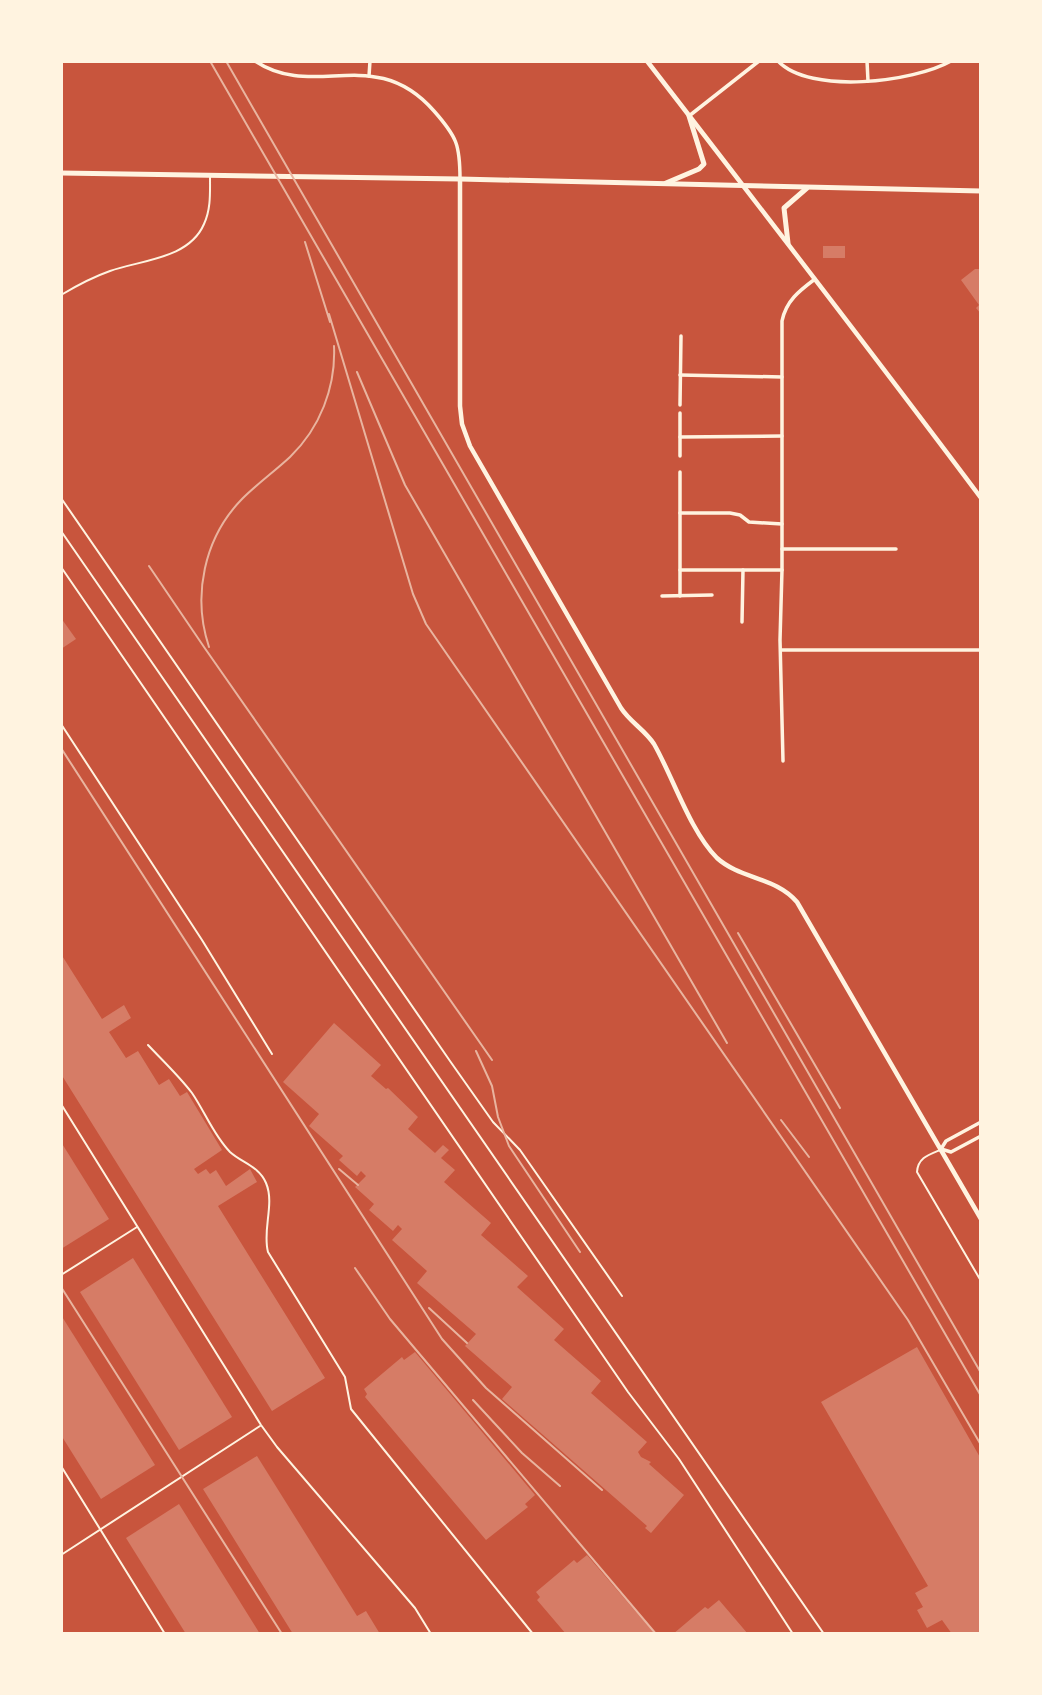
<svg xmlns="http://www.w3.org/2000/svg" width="1042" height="1695" font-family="Georgia,serif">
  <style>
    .building { fill: #d67c66 }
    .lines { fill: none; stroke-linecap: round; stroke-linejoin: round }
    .path { stroke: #fff3e0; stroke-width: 2 }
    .service { stroke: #fff3e0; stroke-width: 2 }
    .minor { stroke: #fff3e0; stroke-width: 3.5 }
    .tertiary { stroke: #fff3e0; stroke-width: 4.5 }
    .secondary { stroke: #fff3e0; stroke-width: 4.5 }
    .primary { stroke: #fff3e0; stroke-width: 5 }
    .rail { stroke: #e9b49f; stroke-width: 2 }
  </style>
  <rect width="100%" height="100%" fill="#c8553d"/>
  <g class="building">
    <rect x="823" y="246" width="22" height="12"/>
    <path d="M975 269H981V314L976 308 979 305 961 280Z"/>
    <path d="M61 618 76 639 61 649Z"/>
    <path d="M61 954 102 1019 124 1005 131 1018 109 1032 126 1058 138 1051 159 1085 169 1079 180 1096 187 1092 222 1150 194 1169 198 1174 206 1169 210 1174 216 1170 226 1186 250 1169 257 1182 218 1206 325 1378 272 1411 61 1074Z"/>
    <path d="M334 1023 381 1065 371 1076 386 1089 388 1088 418 1117 408 1129 435 1153 443 1145 449 1150 441 1158 455 1170 444 1182 491 1223 481 1235 528 1276 517 1287 564 1329 554 1340 601 1381 591 1393 647 1442 638 1452 641 1457 651 1462 649 1464 684 1495 651 1533 645 1528 647 1526 502 1399 512 1387 465 1346 476 1334 417 1283 427 1271 392 1240 402 1229 398 1225 393 1231 369 1210 374 1204 355 1187 366 1176 361 1171 357 1176 339 1160 343 1156 309 1126 319 1114 283 1082Z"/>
    <path d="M61 1142 109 1219 61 1249Z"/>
    <path d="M133 1258 232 1417 179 1450 80 1292Z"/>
    <path d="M61 1315 155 1465 101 1499 61 1435Z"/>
    <path d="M917 1347 981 1459V1634H952L942 1620 927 1628 917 1610 923 1607 915 1593 928 1586 821 1402Z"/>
    <path d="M415 1352 535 1495 525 1504 528 1507 486 1540 365 1397 367 1394 364 1389 402 1357 404 1360Z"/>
    <path d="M257 1456 357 1616 366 1611 380 1634H293L203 1489Z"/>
    <path d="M179 1504 260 1634H186L126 1538Z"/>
    <path d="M587 1555 655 1634H566L537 1600 540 1597 536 1592 574 1560 577 1563Z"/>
    <path d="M719 1600 748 1634H673L705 1607 708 1609Z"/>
  </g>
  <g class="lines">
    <g class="path">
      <path d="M61 531 824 1634"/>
      <path d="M61 724 202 940 272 1054"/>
    </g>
    <g class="service">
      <path d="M61 295C76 286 93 277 110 271 141 260 189 259 204 224 211 209 210 193 210 176"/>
      <path d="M61 498 450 1061 493 1122 520 1150 622 1296"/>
      <path d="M61 567 628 1392 679 1459 793 1634"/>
      <path d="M148 1045C163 1061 179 1076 192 1093 205 1112 214 1136 230 1152 242 1163 259 1166 266 1183 275 1204 262 1230 268 1252L345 1377 351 1409 533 1634"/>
      <path d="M61 1104 261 1425 277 1447 415 1608 431 1634"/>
      <path d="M940 1150C928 1155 918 1158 917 1172L981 1281"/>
      <path d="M61 1275 137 1227"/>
      <path d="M61 1466 165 1634"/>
      <path d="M61 1555 260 1426"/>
    </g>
    <g class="minor">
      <path d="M255 61C315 101 374 43 434 111 457 137 460 145 460 179"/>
      <path d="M778 61C810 95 914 82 951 61"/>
      <path d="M867 61 868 81"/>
      <path d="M369 76 370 61"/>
      <path d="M689 116 759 61"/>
      <path d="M680 375 782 377"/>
      <path d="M680 405 681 336"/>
      <path d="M680 413V456"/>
      <path d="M680 437 782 436"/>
      <path d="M680 472V596"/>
      <path d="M680 513H730L740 515 749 522 782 524"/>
      <path d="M782 549H896"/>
      <path d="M680 570H782"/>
      <path d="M662 596 712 595"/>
      <path d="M742 622 743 570"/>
      <path d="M782 650H981"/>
      <path d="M783 761 780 640 782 570V321C786 301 799 291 815 279"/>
      <path d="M981 1122 946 1141 941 1149 951 1152 981 1136"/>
    </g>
    <path class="tertiary" d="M460 179V406L462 424 470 446 621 708C630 722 645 730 654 744 673 777 690 831 717 858 740 879 776 877 797 902L981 1219"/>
    <path class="secondary" d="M647 61C759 206 871 351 981 498"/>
    <g class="primary">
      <path d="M61 173 460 179 981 191"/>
      <path d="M666 183 699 169 704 164 689 116"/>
      <path d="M788 243 784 208 807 188"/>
    </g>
    <g class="rail">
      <path d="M210 61 981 1396"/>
      <path d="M226 61 981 1373"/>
      <path d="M305 242 330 322"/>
      <path d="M329 314 413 594 426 624 908 1320 981 1445"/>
      <path d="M357 372 405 485 727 1043"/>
      <path d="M149 566 204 647 492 1060"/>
      <path d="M209 647C192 596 204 538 242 499 257 484 275 471 290 457 320 428 336 387 334 346"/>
      <path d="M61 748 442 1339 486 1388 602 1490"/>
      <path d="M738 933 840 1108"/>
      <path d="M476 1051 492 1086 498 1117 509 1146 580 1252"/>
      <path d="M781 1120 809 1157"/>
      <path d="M339 1169 358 1185"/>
      <path d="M355 1268 390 1319 656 1634"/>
      <path d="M61 1287 282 1634"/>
      <path d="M429 1308 467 1343"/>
      <path d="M473 1400 522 1453 560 1486"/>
    </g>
  </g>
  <rect width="1042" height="1695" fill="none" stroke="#fff3e0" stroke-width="126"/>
</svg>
